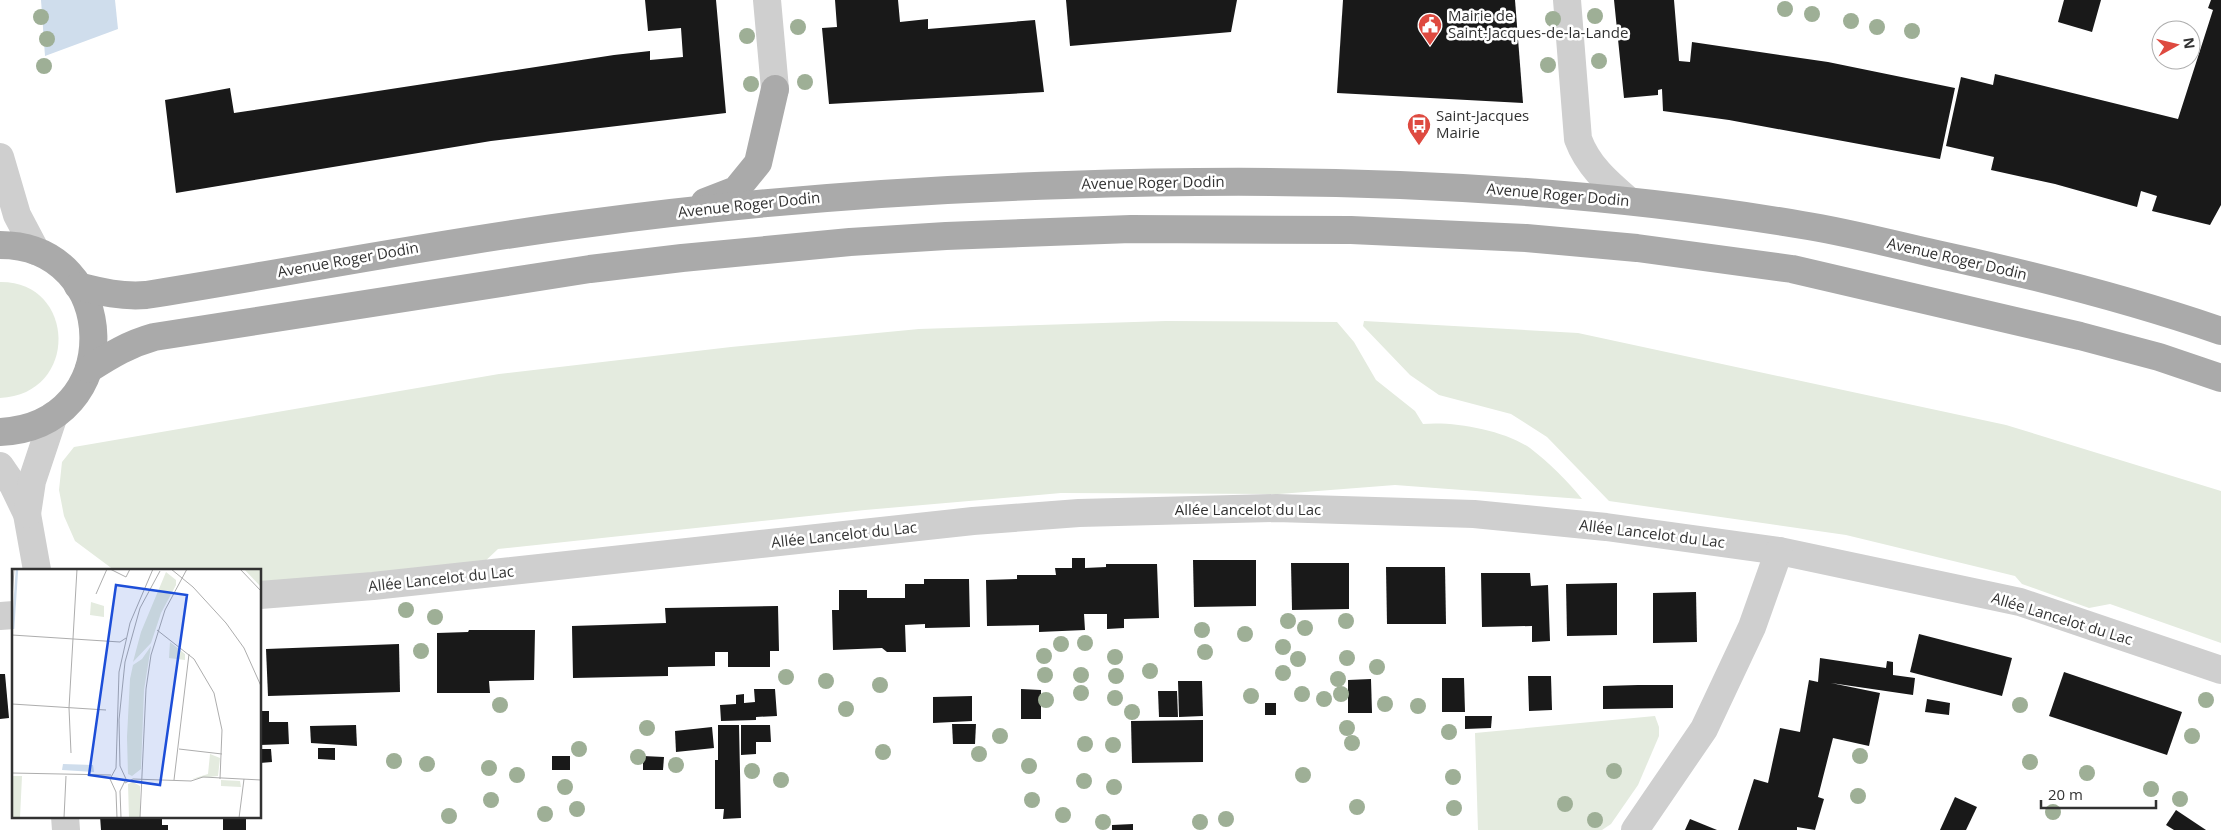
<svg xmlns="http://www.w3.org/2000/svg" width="2221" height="830" font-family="'Open Sans',sans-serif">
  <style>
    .green { fill: #e4ebdf }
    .water { fill: #cfddec }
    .building { fill: #191919 }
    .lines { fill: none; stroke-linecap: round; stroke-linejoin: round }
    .street { stroke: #cfcfcf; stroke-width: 28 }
    .primary { stroke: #aaa; stroke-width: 28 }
    .tree { fill: #9eaf96 }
    .labels { text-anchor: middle; stroke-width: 5; stroke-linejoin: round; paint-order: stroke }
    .poi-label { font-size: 15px; fill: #323232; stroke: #fff; text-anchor: start }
    .street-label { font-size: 15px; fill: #323232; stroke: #fff }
    .inset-river { fill: none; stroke: #cfddec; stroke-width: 2.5 }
    .inset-road { fill: none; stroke: #adadad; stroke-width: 1 }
    .view { fill: #1d4ed8; fill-opacity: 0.15; stroke: #1d4ed8; stroke-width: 2.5 }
    .inset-edge { fill: none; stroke: #323232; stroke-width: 2.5 }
  </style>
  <rect width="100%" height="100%" fill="#fff"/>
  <g class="green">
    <path d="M0 282C76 281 80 394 0 398Z"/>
    <path d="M1166 321 1337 322 1354 342 1376 380 1415 411 1423 424C1453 421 1504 430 1530 448 1548 462 1568 481 1582 499L1395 485 1279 494 1061 493 865 510 498 549 481 565 260 584V570H114L75 541 64 516 59 490 62 462 74 447 499 374 731 347 919 329Z"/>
    <path d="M1364 321 1578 333 2006 425 2221 491V643L2110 604 2089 608 2022 584 2015 576 1846 535 1609 501 1547 437 1511 414 1439 395 1410 375 1363 326Z"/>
    <path d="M1655 716 1659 727V736L1638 785 1611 824 1602 830H1478L1475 733Z"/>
  </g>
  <path class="water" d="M41 0H115L118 29 45 56Z"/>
  <g class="building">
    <path d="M645 0H716L726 113 491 141 176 193 165 100 230 88 234 113 614 55 650 51V60L683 57 681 28 648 31Z"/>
    <path d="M835 0H898L900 22 928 19V29L1035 20 1044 92 829 104 822 28 837 27Z"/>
    <path d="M1066 0H1237L1231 32 1070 46Z"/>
    <path d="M1343 0H1515L1523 103 1337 93Z"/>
    <path d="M1614 0H1674L1679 61 1690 62 1692 42 1828 62 1955 88 1940 159 1729 120 1663 111 1662 89 1658 90V95L1624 98Z"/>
    <path d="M2064 0H2101L2092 32 2058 22Z"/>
    <path d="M2211 0H2221V205L2210 225 2152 211 2157 196 2141 191 2137 207 2055 184 1991 170 1994 157 1946 146 1961 77 1993 85 1995 74 2178 119 2213 10 2208 8Z"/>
    <path d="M1072 558H1085V568L1106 567V564H1157L1159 618 1124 619V628L1107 629V614H1084L1085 630 1039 632V625L987 626 986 580 1017 579V575H1056L1055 568H1072Z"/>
    <path d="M1193 560H1256V606L1194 607Z"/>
    <path d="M1291 563H1349V609L1292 610Z"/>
    <path d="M1386 567H1445L1446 624H1387Z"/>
    <path d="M1481 573H1530L1531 586 1548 585 1550 641 1532 642V626L1482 627Z"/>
    <path d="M924 579H969L970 627 925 628V624L905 625 906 652H887L882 648 833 650 832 610H839V590H867V598H905V584H924Z"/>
    <path d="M1617 583V635L1567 636 1566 584Z"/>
    <path d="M1696 592 1697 642 1653 643V593Z"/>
    <path d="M778 606 779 651H770V667H728V652H715V666L668 667V676L573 678 572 626 666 623 665 608Z"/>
    <path d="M469 630H535L534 680 489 681 490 693H437V633L468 632Z"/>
    <path d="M1919 634 2012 658 2002 696 1910 672Z"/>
    <path d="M399 644 400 692 268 696 266 649Z"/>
    <path d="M1820 658 1886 668 1887 661 1893 662V675L1915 678 1913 695 1831 683 1880 693 1869 746 1833 738 1818 797 1824 799 1815 830 1797 827V830H1738L1754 779 1768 783 1780 728 1800 732 1809 680 1818 682Z"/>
    <path d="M2064 672 2182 712 2167 755 2049 716Z"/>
    <path d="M0 674H5L9 718 0 719Z"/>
    <path d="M1528 676H1551L1552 710 1529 711Z"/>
    <path d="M1442 678H1464L1465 712H1442Z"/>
    <path d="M1371 679 1372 713H1348V680Z"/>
    <path d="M1178 681H1202L1203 716 1179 717Z"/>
    <path d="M1638 685H1673V708L1603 709V686Z"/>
    <path d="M754 689H775L777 716 756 717V720L721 721 720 705 736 704V695L744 694V703L755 702Z"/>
    <path d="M1021 689 1041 690V719H1021Z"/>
    <path d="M1158 691H1177L1178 717H1159Z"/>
    <path d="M972 696V721L933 723V697Z"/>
    <path d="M1927 699 1950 703 1949 715 1925 712Z"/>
    <rect x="1265" y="703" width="11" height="12"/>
    <path d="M260 711H269V722H288L289 744 260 745Z"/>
    <path d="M1465 716H1492L1491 728 1465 729Z"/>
    <path d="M1203 720V762L1132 763 1131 721Z"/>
    <path d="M952 724H976L975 744H953Z"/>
    <path d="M356 725 357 746 311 743 310 726Z"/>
    <path d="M718 725H739L741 818 723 819 724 809H715V760H718Z"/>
    <path d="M741 725H770L771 742H756V754L741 755Z"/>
    <path d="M712 727 714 748 676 752 675 731Z"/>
    <path d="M318 748H335V760L318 759Z"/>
    <path d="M260 749H271L272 762 260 763Z"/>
    <rect x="552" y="756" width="18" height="14"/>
    <path d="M643 756 664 757 663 770H643Z"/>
    <path d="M1955 797 1977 807 1966 830H1940Z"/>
    <path d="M2176 810 2206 830H2174L2166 825Z"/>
    <path d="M100 816H162V825H168V830H101Z"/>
    <rect x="223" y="816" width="23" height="14"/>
    <path d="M1690 819 1717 830H1685Z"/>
    <path d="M1133 824V830H1112V825Z"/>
  </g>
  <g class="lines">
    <g class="street">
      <path d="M767 0 775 89"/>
      <path d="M1567 0 1578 139C1588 166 1607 182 1629 201"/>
      <path d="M0 157 17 215 36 251"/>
      <path d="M0 466 13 485 27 514 37 570"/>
      <path d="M27 514 32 481 54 415"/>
      <path d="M260 595 373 586 973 521 1079 513 1276 508 1474 514 1606 527 1779 551 2020 602 2221 670"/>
      <path d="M0 616 14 615"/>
      <path d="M65 816 66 830"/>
      <path d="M1635 830 1704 729 1752 627 1779 551"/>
    </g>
    <g class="primary">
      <path d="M705 202 736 190 758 163 775 89"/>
      <path d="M0 245C121 245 128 426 0 432"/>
      <path d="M78 286C101 292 122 297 146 295 292 272 437 243 583 224 744 202 905 190 1066 185 1312 176 1560 184 1802 225 1847 232 1892 244 1936 254 2033 275 2128 299 2221 331"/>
      <path d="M89 369C111 355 129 344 154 337L590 269 682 258 850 242 946 236 1131 229 1351 230 1526 238 1637 248 1792 269 2080 336 2159 357 2221 378"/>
    </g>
  </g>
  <g class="tree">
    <circle cx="1785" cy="9" r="8"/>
    <circle cx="1812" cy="14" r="8"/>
    <circle cx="1595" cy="16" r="8"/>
    <circle cx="41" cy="17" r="8"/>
    <circle cx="1553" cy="19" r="8"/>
    <circle cx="1851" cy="21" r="8"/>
    <circle cx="798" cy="27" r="8"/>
    <circle cx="1877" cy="27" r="8"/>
    <circle cx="1912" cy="31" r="8"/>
    <circle cx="747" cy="36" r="8"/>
    <circle cx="47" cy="39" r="8"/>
    <circle cx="1599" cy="61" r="8"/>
    <circle cx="1548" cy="65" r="8"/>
    <circle cx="44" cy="66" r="8"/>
    <circle cx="805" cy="82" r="8"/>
    <circle cx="751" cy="84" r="8"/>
    <circle cx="406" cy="610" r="8"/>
    <circle cx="435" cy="617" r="8"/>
    <circle cx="1288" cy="621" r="8"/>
    <circle cx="1346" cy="621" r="8"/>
    <circle cx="1305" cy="628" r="8"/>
    <circle cx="1202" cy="630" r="8"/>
    <circle cx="1245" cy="634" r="8"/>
    <circle cx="1085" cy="643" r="8"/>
    <circle cx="1061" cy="644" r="8"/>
    <circle cx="1283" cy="647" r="8"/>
    <circle cx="421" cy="651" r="8"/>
    <circle cx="1205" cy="652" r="8"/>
    <circle cx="1044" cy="656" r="8"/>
    <circle cx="1115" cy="657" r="8"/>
    <circle cx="1347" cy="658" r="8"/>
    <circle cx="1298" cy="659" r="8"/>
    <circle cx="1377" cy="667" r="8"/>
    <circle cx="1150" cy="671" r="8"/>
    <circle cx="1283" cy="673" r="8"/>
    <circle cx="1045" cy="675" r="8"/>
    <circle cx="1081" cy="675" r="8"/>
    <circle cx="1116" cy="676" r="8"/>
    <circle cx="786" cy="677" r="8"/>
    <circle cx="1338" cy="679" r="8"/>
    <circle cx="826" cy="681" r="8"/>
    <circle cx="880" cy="685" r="8"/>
    <circle cx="1081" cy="693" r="8"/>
    <circle cx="1302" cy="694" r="8"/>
    <circle cx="1341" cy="694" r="8"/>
    <circle cx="1251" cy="696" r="8"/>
    <circle cx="1115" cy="698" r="8"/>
    <circle cx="1324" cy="699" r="8"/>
    <circle cx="1046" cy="700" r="8"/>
    <circle cx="2206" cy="700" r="8"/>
    <circle cx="1385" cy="704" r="8"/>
    <circle cx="500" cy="705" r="8"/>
    <circle cx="2020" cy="705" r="8"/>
    <circle cx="1418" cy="706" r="8"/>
    <circle cx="846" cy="709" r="8"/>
    <circle cx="1132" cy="712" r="8"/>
    <circle cx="647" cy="728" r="8"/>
    <circle cx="1347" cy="728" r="8"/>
    <circle cx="1449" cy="732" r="8"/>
    <circle cx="1000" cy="736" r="8"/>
    <circle cx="2192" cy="736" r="8"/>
    <circle cx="1352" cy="743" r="8"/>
    <circle cx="1085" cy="744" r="8"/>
    <circle cx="1113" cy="745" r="8"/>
    <circle cx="579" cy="749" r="8"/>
    <circle cx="883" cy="752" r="8"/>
    <circle cx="979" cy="754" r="8"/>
    <circle cx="1860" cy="756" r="8"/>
    <circle cx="638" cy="757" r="8"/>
    <circle cx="394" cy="761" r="8"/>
    <circle cx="2030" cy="762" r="8"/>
    <circle cx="427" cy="764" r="8"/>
    <circle cx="676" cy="765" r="8"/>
    <circle cx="1029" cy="766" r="8"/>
    <circle cx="489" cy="768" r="8"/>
    <circle cx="752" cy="771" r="8"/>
    <circle cx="1614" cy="771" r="8"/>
    <circle cx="2087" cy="773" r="8"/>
    <circle cx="517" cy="775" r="8"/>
    <circle cx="1303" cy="775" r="8"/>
    <circle cx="1453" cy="777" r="8"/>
    <circle cx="781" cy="780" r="8"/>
    <circle cx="1084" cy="781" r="8"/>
    <circle cx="565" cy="787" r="8"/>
    <circle cx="1114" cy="787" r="8"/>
    <circle cx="2151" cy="789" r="8"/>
    <circle cx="1858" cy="796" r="8"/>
    <circle cx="2180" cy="799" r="8"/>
    <circle cx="491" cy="800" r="8"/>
    <circle cx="1032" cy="800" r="8"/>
    <circle cx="1565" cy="804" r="8"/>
    <circle cx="1357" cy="807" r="8"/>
    <circle cx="1454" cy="808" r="8"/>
    <circle cx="577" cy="809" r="8"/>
    <circle cx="2053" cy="812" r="8"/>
    <circle cx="545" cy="814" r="8"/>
    <circle cx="1063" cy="815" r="8"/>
    <circle cx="449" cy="816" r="8"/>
    <circle cx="1226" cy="819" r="8"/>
    <circle cx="1595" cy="820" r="8"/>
    <circle cx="1103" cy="822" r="8"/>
    <circle cx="1200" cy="822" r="8"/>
  </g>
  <defs>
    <g id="civic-pin" transform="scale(1.25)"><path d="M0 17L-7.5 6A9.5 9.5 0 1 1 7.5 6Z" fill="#de4a40" stroke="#fff"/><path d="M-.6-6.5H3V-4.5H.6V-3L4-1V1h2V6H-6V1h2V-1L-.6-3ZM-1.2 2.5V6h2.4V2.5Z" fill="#fff"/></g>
    <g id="bus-pin" transform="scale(1.25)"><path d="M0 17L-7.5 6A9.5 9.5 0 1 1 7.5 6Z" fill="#de4a40" stroke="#fff"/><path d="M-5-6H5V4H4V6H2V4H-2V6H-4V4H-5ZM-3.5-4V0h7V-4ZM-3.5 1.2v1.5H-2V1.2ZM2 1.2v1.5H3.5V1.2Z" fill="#fff"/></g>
  </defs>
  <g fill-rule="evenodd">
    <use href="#civic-pin" x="1430" y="25"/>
    <use href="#bus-pin" x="1419" y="125"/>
  </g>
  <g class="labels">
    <g class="poi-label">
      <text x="1448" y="21">Mairie de<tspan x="1448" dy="17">Saint-Jacques-de-la-Lande</tspan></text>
      <text x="1436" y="121">Saint-Jacques<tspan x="1436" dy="17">Mairie</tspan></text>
    </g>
    <g class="street-label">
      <text transform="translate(1153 183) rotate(-1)" y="5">Avenue Roger Dodin</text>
      <text transform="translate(1558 195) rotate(5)" y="5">Avenue Roger Dodin</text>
      <text transform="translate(749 205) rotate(-6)" y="5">Avenue Roger Dodin</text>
      <text transform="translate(1957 259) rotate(13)" y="5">Avenue Roger Dodin</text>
      <text transform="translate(348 260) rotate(-10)" y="5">Avenue Roger Dodin</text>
      <text x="1248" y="515">Allée Lancelot du Lac</text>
      <text transform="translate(1652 534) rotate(7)" y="5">Allée Lancelot du Lac</text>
      <text transform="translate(844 535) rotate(-6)" y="5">Allée Lancelot du Lac</text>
      <text transform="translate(441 579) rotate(-6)" y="5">Allée Lancelot du Lac</text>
      <text transform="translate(2062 619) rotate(17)" y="5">Allée Lancelot du Lac</text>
    </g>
  </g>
  <g transform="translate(12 569)">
    <rect width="249" height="249" fill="#fff"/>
    <path d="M232 0H249V18ZM154 3 164 11V16L149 44 139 74 121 93 129 63ZM79 33 92 37V48L78 46ZM158 73 173 85V91L157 89ZM139 77 132 121 129 200 120 207 116 205 115 168 118 110 121 96 130 90ZM198 185 208 189 206 207 180 210 196 205ZM0 207H10L8 249H0ZM209 211 228 212 229 218 209 217ZM121 213 128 217V249H117L116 215Z" fill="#e4ebdf"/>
    <path d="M51 195 81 196 82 203 50 201Z" fill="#cfddec"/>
    <path class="inset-river" d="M1 60 5 0"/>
    <path class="inset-road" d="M98 0 114 8 118 0M159 0 181 18 214 54 232 79 249 117M228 0 249 22M84 25 95 0M0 30 2 0M145 61 182 90 202 124 210 161 208 210M0 66 108 73 114 69M0 135 94 141M167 180 210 185M59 184 57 139 65 0M0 204 99 206M162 211 177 85M113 214 121 210 179 212 191 208 249 211M52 249 54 207M105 249 104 223 98 210 104 199 107 103 118 54 141 0M109 249 108 222 114 210 108 197 107 151 113 93 128 39 148 2M128 249 134 120 139 86 153 41 175 0M227 249 232 210"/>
    <path class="view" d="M104 16 175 26 148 216 77 206Z"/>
    <rect width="249" height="249" class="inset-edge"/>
  </g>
  <g transform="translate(2176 45) rotate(82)"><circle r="24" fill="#ffffff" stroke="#adadad"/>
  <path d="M0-4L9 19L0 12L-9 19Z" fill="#de4a40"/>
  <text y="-8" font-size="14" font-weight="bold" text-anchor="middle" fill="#323232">N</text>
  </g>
  <path d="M2041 800v8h115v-8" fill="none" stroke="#323232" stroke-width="2.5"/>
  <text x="2048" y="800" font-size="15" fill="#323232" stroke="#ffffff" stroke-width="4" paint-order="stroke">20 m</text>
</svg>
